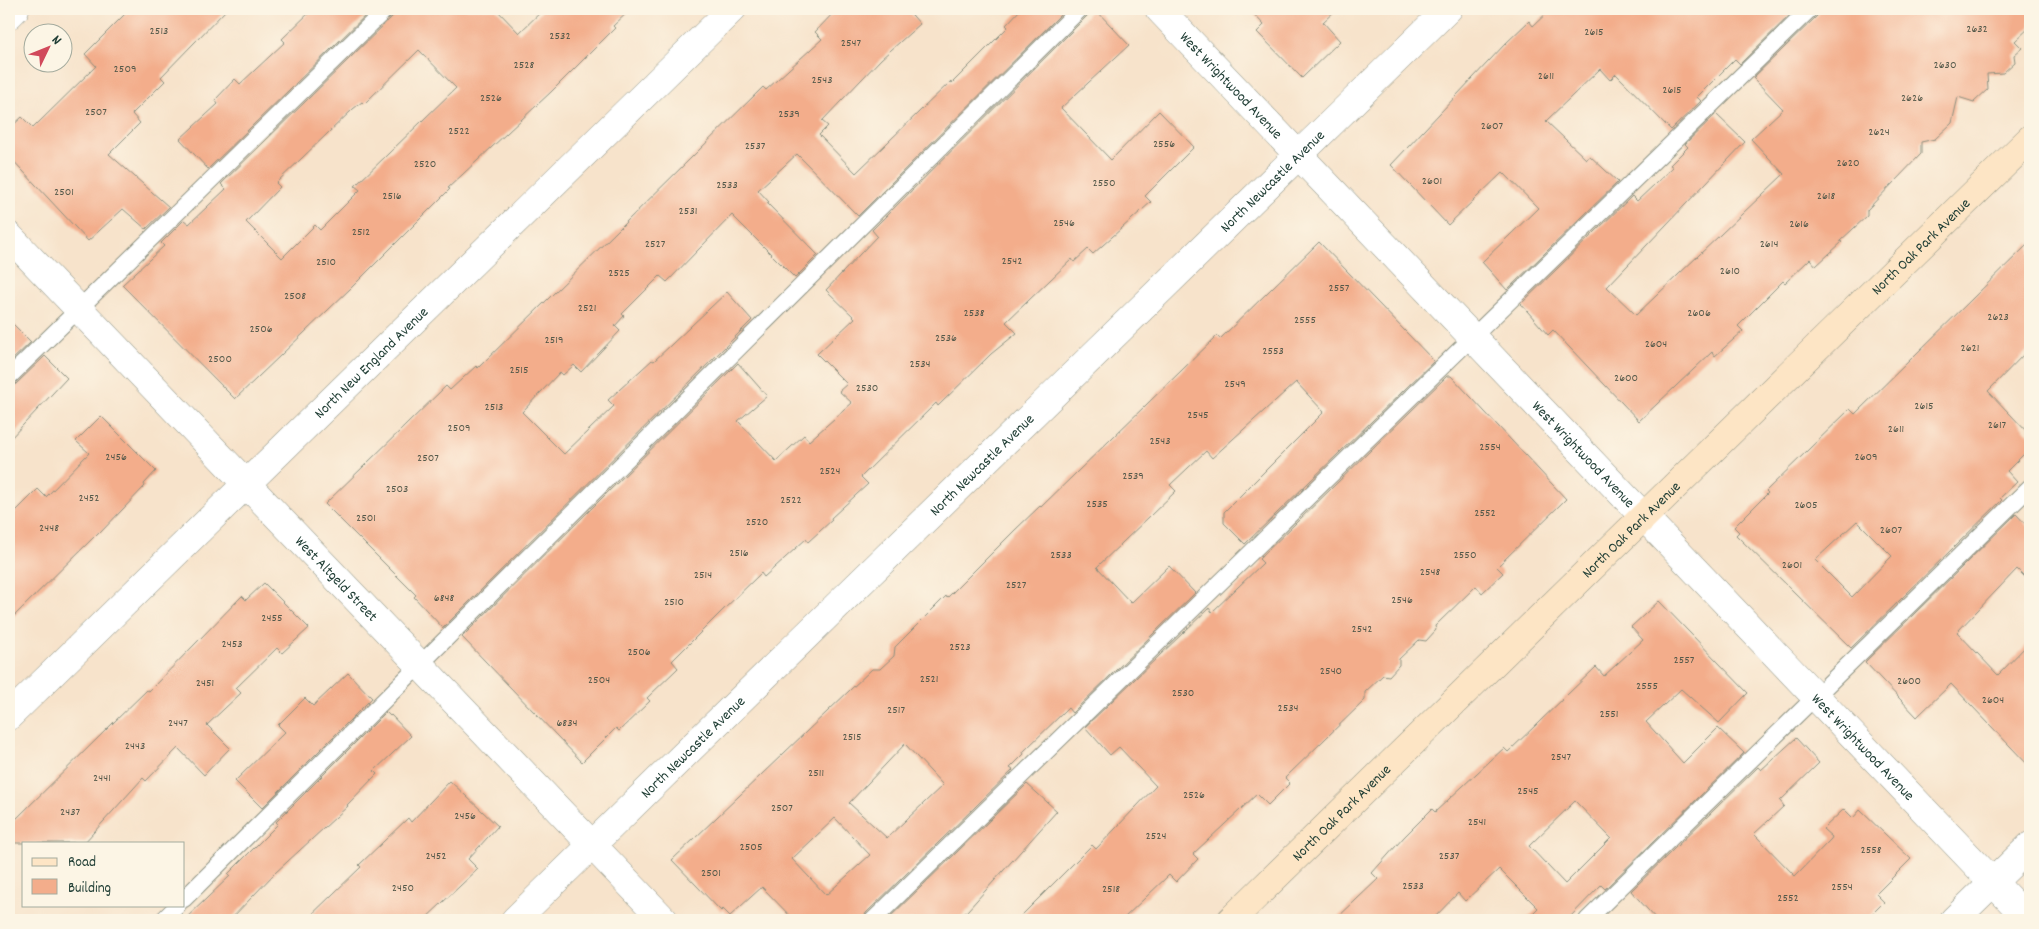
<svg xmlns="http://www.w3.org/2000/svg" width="2039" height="929" font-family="Dekko,sans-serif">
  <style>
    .building { fill: #f3ad8b; fill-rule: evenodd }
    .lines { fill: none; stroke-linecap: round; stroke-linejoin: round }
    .lane-casing { stroke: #8b9080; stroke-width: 18 }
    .street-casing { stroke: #8b9080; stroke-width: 29 }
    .secondary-casing { stroke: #8b9080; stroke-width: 29 }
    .lane { stroke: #fff; stroke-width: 16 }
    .street { stroke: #fff; stroke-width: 28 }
    .secondary { stroke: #fde5c5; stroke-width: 28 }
    .labels { text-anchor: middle; stroke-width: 4.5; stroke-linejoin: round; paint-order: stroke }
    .number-label { font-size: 12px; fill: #54594a }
    .street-label { font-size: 15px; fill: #1f3d34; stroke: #fcf5e5 }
  </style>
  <rect width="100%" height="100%" fill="#fcf5e5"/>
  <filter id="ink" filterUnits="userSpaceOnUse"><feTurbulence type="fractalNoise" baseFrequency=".02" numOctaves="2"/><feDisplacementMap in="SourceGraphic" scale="10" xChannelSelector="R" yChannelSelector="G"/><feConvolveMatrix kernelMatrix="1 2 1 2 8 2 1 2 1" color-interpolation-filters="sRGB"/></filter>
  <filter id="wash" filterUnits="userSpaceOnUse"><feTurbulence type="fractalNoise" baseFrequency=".0096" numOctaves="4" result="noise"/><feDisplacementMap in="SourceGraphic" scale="20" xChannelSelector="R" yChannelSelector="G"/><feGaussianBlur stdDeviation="1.12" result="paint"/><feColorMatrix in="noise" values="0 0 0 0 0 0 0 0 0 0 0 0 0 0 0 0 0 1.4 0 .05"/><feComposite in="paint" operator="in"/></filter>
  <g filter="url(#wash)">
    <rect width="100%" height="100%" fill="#f7e3cb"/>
    <g id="blocks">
      <g class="building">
        <path d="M130 9H227L161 77 165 81 132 114 140 123 109 154 169 207 146 229 123 209 88 241 9 156V129L22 117 33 128 96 66 85 54Z"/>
        <path d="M313 9H372L208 169 180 139 218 104 215 100 235 79 240 84 285 42 282 39Z"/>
        <path d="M396 9H496L519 33 544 9H631L613 26 615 28 551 92 448 188 450 189 351 288 235 399 122 285 164 246 161 243 184 220 189 224 226 189 221 184 393 16ZM419 50 456 88 355 186 360 190 320 230 315 225 282 258 246 222 280 187 276 183 353 109 362 102 364 104Z"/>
        <path d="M837 9H907L920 24 881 59 822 121 828 126 819 135 856 173 951 81 952 83 1008 27 1006 25 1021 9H1066L858 216 797 154 758 190 769 202 767 203 818 255 795 278 732 215 667 282 660 276 622 314 624 316 615 326 620 331 581 372 574 365 563 375 560 372 522 412 564 454 614 406 608 400 652 360 654 361 727 292 752 320 443 628 414 597 416 595 325 504 446 386 450 390 476 366 478 368 763 87 766 90 822 39 815 32Z"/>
        <path d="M1090 9H1095L1129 45 1061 108 1111 160 1159 111 1194 147 1145 196 1151 202 1093 254 1088 249 1074 262 1072 259 1006 322 1017 333 991 354 938 406 936 403 861 477 868 484 831 518 832 520 808 542 806 539 764 577 761 573 719 614 672 661 678 668 647 698 650 701 619 731 616 728 582 762 462 637 738 363 767 396 738 421 776 461 804 435 809 441 852 403 839 391 847 384 817 354 855 318 826 290 877 236 872 230 1087 16Z"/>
        <path d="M1249 9H1337L1323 22 1340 41 1302 78 1257 32 1264 25Z"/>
        <path d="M1551 9H1796L1740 64 1735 59 1697 97 1701 101 1671 130 1616 74 1610 80 1600 69 1546 121 1586 159 1590 156 1618 182 1507 290 1482 262 1538 208 1503 172 1448 225 1391 165 1505 44 1529 21 1533 26Z"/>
        <path d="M1820 9H2030V27L2015 41 2022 48 2014 55 2015 62 2003 73 1987 74 1988 89 1974 102 1958 97 1952 123 1935 139 1921 142V154L1867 210V216L1840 241 1842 242 1816 266 1810 259 1785 283 1783 281 1738 326 1743 331 1715 356 1712 352 1639 421 1553 330 1548 335 1521 304 1632 196 1637 201 1673 167 1670 165 1688 147 1685 144 1716 114 1745 142 1607 287 1636 315 1784 174 1751 139 1783 109 1753 78 1817 16Z"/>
        <path d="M1319 242 1434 361 1245 544 1224 523V512L1324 412 1296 382 1212 458 1206 451 1170 485 1176 491 1097 567 1131 603 1169 566 1195 593 1072 713 1068 708 1023 752 1024 754 1010 768 1013 770 866 913 863 920H794L762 887 730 916 723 909 721 911 672 860 872 669H880L894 656 895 647 946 596 947 598 1015 530 1040 506 1041 507 1217 336 1220 339ZM905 744 943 785 887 838 849 803ZM835 818 870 855 826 895 792 859Z"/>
        <path d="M2030 242V348L1988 391 2030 435V448L2007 471 2017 482 2000 498 2002 500 1851 648 1736 535 1739 532 1734 527 1768 493 1766 491 1850 409 1855 414ZM1857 521 1892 556 1852 597 1815 560Z"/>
        <path d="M9 320 31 342 9 363Z"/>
        <path d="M45 356 67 378 9 440V387L16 384Z"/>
        <path d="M1447 376H1451L1471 397 1566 499 1497 567 1503 573 1482 593 1476 586 1435 626 1436 630 1426 641 1419 640 1399 659V665L1389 676 1383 675 1365 692V700L1285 778 1290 783 1268 805 1257 794 1193 854 1198 859 1176 882 1169 875 1122 920H1017L1092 845 1096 849 1156 786 1119 747 1110 755 1085 727 1209 608 1212 612 1263 563 1259 559Z"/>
        <path d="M101 416 156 471 144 484 145 486 100 533 99 532 9 621V518L38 489 46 497 89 453 76 441Z"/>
        <path d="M2016 514 2030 529V582L2017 569 1957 632 1998 675 2030 642V767L1951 684 1917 717 1865 662Z"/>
        <path d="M264 583 309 628 282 653 277 648 236 688 241 693 207 725 230 748 204 775 178 748 146 781 143 778 84 843H9V826L113 723 147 690 149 691 242 596 246 600Z"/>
        <path d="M1659 601 1748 693 1719 723 1681 689 1646 722 1683 763 1718 728 1744 753 1605 889 1601 885 1567 920H1526L1538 908 1499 869 1465 901 1458 893 1432 920H1335L1378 879 1372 873 1404 837 1432 809 1435 812 1504 748 1508 752 1596 667 1604 676 1643 640 1631 627ZM1575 801 1611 838 1565 884 1529 846Z"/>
        <path d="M348 673 372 698 262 808 235 781 285 732 278 725 305 698 313 706Z"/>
        <path d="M386 712 390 716 391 715 411 736 374 771 377 774 347 805 348 806 275 873 230 920H184L230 876 228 874 278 824 276 822Z"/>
        <path d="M1796 738 1819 763 1780 801 1784 806 1754 834 1795 876 1831 839 1832 837 1823 829 1844 809 1853 818 1860 810 1911 859 1876 894 1884 902 1866 920H1657L1631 891 1758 767 1761 770Z"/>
        <path d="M450 781 498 826 468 859 478 869 424 920H306L361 867 359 865 408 818 411 822Z"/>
        <path d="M1027 784 1057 811 959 920H887Z"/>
      </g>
    </g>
  </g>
  <g filter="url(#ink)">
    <use href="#blocks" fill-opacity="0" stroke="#8b9080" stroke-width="1"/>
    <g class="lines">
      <g class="lane-casing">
        <g id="lane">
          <path d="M9 377 386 9"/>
          <path d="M184 899 1080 9"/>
          <path d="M163 920 178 905"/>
          <path d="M873 920 1810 9"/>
          <path d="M1587 920 2030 487"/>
        </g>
      </g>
      <g class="street-casing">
        <g id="street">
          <path id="s1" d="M1159 9 2029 920"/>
          <path d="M9 15 15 9"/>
          <path id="s2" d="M9 236 664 920"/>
          <path id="s3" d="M9 716 732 9"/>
          <path id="s4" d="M515 920 1448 9"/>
          <path d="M1954 920 2030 846"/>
        </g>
      </g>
      <g class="secondary-casing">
        <g id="secondary">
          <path id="s5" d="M1231 920 2030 139"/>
        </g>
      </g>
      <use href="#lane" class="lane"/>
      <use href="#street" class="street"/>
      <use href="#secondary" class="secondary"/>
    </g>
  </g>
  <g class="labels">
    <g class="number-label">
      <text x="1977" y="32">2632</text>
      <text x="159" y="34">2513</text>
      <text x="1594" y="35">2615</text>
      <text x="560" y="39">2532</text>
      <text x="851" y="46">2547</text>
      <text x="524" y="68">2528</text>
      <text x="1945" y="68">2630</text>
      <text x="125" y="72">2509</text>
      <text x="1546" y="79">2611</text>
      <text x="822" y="83">2543</text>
      <text x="1672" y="93">2615</text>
      <text x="491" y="101">2526</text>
      <text x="1912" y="101">2626</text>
      <text x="96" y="115">2507</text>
      <text x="789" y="117">2539</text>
      <text x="1492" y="129">2607</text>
      <text x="459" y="134">2522</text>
      <text x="1879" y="135">2624</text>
      <text x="1164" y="147">2556</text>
      <text x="755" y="149">2537</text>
      <text x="1848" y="166">2620</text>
      <text x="425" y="167">2520</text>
      <text x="1432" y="184">2601</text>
      <text x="1104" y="186">2550</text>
      <text x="727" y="188">2533</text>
      <text x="64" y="195">2501</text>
      <text x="392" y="199">2516</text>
      <text x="1826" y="199">2618</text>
      <text x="688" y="214">2531</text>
      <text x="1064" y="226">2546</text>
      <text x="1799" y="227">2616</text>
      <text x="361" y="235">2512</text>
      <text x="655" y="247">2527</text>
      <text x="1769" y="247">2614</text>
      <text x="1012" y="264">2542</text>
      <text x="326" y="265">2510</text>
      <text x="1730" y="274">2610</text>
      <text x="619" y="276">2525</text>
      <text x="1339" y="291">2557</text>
      <text x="295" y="299">2508</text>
      <text x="587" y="311">2521</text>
      <text x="974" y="316">2538</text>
      <text x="1699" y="316">2606</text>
      <text x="1998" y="320">2623</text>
      <text x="1305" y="323">2555</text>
      <text x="261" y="332">2506</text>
      <text x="946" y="341">2536</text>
      <text x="554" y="343">2519</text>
      <text x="1656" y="347">2604</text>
      <text x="1970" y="351">2621</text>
      <text x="1273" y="354">2553</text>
      <text x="220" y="362">2500</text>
      <text x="920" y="367">2534</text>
      <text x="519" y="373">2515</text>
      <text x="1626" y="381">2600</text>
      <text x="1235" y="387">2549</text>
      <text x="867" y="391">2530</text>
      <text x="1924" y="409">2615</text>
      <text x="494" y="410">2513</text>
      <text x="1198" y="418">2545</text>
      <text x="1997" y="428">2617</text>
      <text x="459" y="431">2509</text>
      <text x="1896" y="432">2611</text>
      <text x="1160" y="444">2543</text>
      <text x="1490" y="450">2554</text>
      <text x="116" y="460">2456</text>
      <text x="1866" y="460">2609</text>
      <text x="428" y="461">2507</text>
      <text x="830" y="474">2524</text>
      <text x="1133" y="479">2539</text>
      <text x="397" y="492">2503</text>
      <text x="89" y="501">2452</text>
      <text x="791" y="503">2522</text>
      <text x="1097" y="507">2535</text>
      <text x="1806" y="508">2605</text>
      <text x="1485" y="516">2552</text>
      <text x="366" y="521">2501</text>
      <text x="757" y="525">2520</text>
      <text x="49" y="531">2448</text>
      <text x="1891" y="533">2607</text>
      <text x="739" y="556">2516</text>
      <text x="1061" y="558">2533</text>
      <text x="1465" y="558">2550</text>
      <text x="1792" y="568">2601</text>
      <text x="1430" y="575">2548</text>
      <text x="703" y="578">2514</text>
      <text x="1016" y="588">2527</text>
      <text x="444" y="601">6848</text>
      <text x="1402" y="603">2546</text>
      <text x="674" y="605">2510</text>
      <text x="272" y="621">2455</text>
      <text x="1362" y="632">2542</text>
      <text x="232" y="647">2453</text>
      <text x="960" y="650">2523</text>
      <text x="639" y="655">2506</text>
      <text x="1684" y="663">2557</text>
      <text x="1331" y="674">2540</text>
      <text x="929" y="682">2521</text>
      <text x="599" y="683">2504</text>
      <text x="1909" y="684">2600</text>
      <text x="205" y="686">2451</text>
      <text x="1647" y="689">2555</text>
      <text x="1183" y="696">2530</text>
      <text x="1993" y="703">2604</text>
      <text x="1288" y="711">2534</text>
      <text x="896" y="713">2517</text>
      <text x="1609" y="717">2551</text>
      <text x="178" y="726">2447</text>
      <text x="567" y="726">6834</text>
      <text x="852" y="740">2515</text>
      <text x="135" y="749">2443</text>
      <text x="1561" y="760">2547</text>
      <text x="816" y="776">2511</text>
      <text x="102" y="781">2441</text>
      <text x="1528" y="794">2545</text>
      <text x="1194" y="798">2526</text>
      <text x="782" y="811">2507</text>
      <text x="70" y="815">2437</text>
      <text x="465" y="819">2456</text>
      <text x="1477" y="825">2541</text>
      <text x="1156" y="839">2524</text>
      <text x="751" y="850">2505</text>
      <text x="1871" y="853">2558</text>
      <text x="436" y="859">2452</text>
      <text x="1449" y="859">2537</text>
      <text x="711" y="876">2501</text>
      <text x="1413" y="889">2533</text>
      <text x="1842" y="890">2554</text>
      <text x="403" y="891">2450</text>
      <text x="1111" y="892">2518</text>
      <text x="1788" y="901">2552</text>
    </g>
    <g class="street-label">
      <text dy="5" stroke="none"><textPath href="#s1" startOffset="105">West Wrightwood Avenue</textPath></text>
      <text dy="5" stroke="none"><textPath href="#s4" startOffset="1058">North Newcastle Avenue</textPath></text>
      <text dy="5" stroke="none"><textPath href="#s5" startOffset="964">North Oak Park Avenue</textPath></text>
      <text dy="5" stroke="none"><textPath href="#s3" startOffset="506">North New England Avenue</textPath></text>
      <text dy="5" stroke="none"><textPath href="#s1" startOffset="615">West Wrightwood Avenue</textPath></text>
      <text dy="5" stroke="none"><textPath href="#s4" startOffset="652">North Newcastle Avenue</textPath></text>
      <text dy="5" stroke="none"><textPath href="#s5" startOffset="559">North Oak Park Avenue</textPath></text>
      <text dy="5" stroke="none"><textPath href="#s2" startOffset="474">West Altgeld Street</textPath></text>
      <text dy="5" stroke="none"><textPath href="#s1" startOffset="1020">West Wrightwood Avenue</textPath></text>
      <text dy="5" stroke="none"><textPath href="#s4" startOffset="248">North Newcastle Avenue</textPath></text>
      <text dy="5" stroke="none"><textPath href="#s5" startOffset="154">North Oak Park Avenue</textPath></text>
    </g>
  </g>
  <rect width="2039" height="929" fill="none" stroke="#fcf5e5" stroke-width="30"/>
  <rect x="22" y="842" width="162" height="65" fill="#fcf5e5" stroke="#a4ab9e"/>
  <rect x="32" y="858" width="25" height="8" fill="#fde5c5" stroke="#a4ab9e"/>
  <text x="68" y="866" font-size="15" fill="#1f3d34">Road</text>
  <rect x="32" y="879" width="25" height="15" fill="#f3ad8b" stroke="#a4ab9e"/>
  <text x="68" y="892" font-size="15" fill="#1f3d34">Building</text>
  <g transform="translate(48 48) rotate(47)"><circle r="24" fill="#fcf5e5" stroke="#a4ab9e"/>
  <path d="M0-4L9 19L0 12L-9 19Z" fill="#d1495b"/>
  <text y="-8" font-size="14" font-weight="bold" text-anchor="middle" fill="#1f3d34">N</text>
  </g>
</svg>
